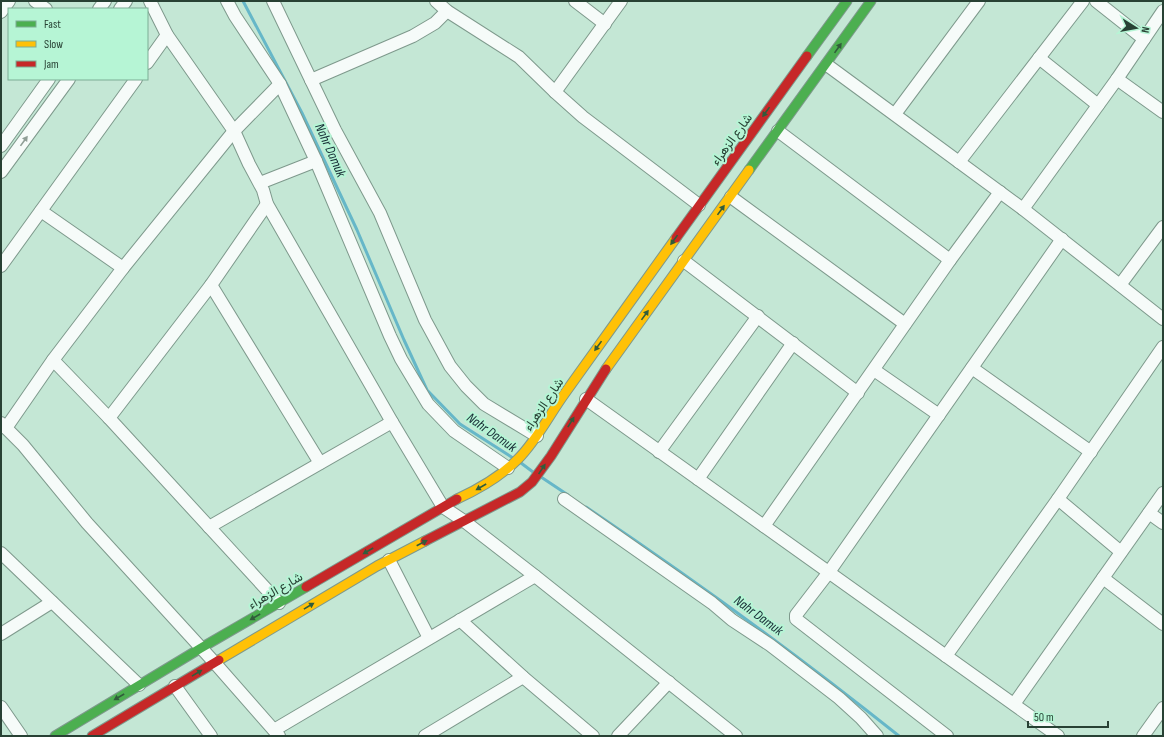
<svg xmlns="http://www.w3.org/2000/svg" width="1164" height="737" font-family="'Sofia Sans Condensed',Vazirmatn,sans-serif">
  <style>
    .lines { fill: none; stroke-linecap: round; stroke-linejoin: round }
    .stream { stroke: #66b7c8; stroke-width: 3 }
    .street-casing { stroke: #7e998c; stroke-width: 14 }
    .fast-casing { stroke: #7e998c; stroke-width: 11 }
    .slow-casing { stroke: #7e998c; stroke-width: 11 }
    .jam-casing { stroke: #7e998c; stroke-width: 11 }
    .street { stroke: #f6fbf9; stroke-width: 12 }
    .fast { stroke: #4caf50; stroke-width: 9 }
    .slow { stroke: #ffc107; stroke-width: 9 }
    .jam { stroke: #c62828; stroke-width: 9 }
    .oneway { fill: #315c3b }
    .oneway2 { fill: #8f9e96 }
    .labels { text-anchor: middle; stroke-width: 4; stroke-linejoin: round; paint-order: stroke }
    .street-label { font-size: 13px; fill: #284134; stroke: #b6f5d5 }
    .water-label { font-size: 14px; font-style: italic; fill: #172d35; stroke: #b6f5d5 }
  </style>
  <rect width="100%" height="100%" fill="#c4e7d5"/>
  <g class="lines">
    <g class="stream">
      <path d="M243 1 302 113 357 230 404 340 427 390 460 424 513 458"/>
      <path d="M521 463 533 472"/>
      <path d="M541 477 568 495"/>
      <path d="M586 507C693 579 798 655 899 736"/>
    </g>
    <g class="street-casing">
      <g id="street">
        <path d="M35 1 46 9"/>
        <path d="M150 1 167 35 234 131 249 164 263 190 267 204 392 422 443 507 464 521 535 576 736 736"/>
        <path d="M227 1 235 16 280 84 316 161 390 336 401 359 428 404 454 431 508 468"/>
        <path d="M273 1 335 130 380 213 425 320 450 366 466 386 484 404 537 436"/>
        <path d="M436 1 447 11 519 57 555 92 583 117 699 205"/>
        <path d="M575 1 605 24"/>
        <path d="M1096 1 1144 39"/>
        <path d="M99 9 105 1"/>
        <path d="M120 9 126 1"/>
        <path d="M1 12 9 1"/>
        <path d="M1039 58 1098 105"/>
        <path d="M147 63 167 35"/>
        <path d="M827 65 1023 209 1163 319"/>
        <path d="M1117 79 1163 112"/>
        <path d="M311 80 413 36 435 23 447 11"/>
        <path d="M555 92 621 1"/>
        <path d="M895 114 979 1"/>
        <path d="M778 131 950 260"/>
        <path d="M1 146 49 79"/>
        <path d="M959 162 1083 1"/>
        <path d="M1 172 69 79"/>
        <path d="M260 183 316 161"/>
        <path d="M731 197 905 324"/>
        <path d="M1023 209 1117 79 1163 11"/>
        <path d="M41 211 123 268"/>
        <path d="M684 261 858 393"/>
        <path d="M1 266 136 79"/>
        <path d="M211 285 320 463"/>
        <path d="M1120 285 1163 227"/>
        <path d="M53 360 109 418 279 603"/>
        <path d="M972 368 1091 452"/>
        <path d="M874 370 939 415"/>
        <path d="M586 399 1058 736"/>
        <path d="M109 418 211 285 267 204"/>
        <path d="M1 423 23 445 87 523 214 662 279 736"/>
        <path d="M6 428 53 360 123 268 234 131 280 84"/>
        <path d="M659 452 758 316"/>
        <path d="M698 479 793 343"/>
        <path d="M564 499 712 603 732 620 770 645 839 698 861 718 877 736"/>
        <path d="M1058 499 1121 552"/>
        <path d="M1149 513 1163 523"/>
        <path d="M764 526 950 260 1000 192"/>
        <path d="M209 527 392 422"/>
        <path d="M1 553 139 685"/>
        <path d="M389 560 429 638"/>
        <path d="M1103 578 1163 624"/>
        <path d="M460 620 523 677 593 736"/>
        <path d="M1 634 52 602"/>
        <path d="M946 656 1058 499 1163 347"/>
        <path d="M175 686 211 736"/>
        <path d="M1014 704 1163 493"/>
        <path d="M1 707 21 736"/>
        <path d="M274 730 535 576"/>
        <path d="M425 736 523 677"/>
        <path d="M618 736 669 682"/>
        <path d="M947 736 796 619V615L829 572 1062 239"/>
        <path d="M1143 736 1163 708"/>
      </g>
    </g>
    <g class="fast-casing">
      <g id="fast">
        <path d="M807 56 847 1"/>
        <path d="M749 170 871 1"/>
        <path d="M55 736 201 648 306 587"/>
      </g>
    </g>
    <g class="slow-casing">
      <g id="slow">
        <path d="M606 369 749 170"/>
        <path d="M457 499C479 489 500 477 518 459 537 440 549 415 565 393 602 341 639 290 676 238"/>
        <path d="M219 660 377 566 425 541"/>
      </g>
    </g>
    <g class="jam-casing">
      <g id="jam">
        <path d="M676 238 807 56"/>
        <path d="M425 541 520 492 532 482 551 456 606 369"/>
        <path d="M306 587 457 499"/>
        <path d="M92 736 219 660"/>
      </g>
    </g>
    <use href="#street" class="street"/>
    <use href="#fast" class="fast"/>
    <use href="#slow" class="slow"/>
    <use href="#jam" class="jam"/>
  </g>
  <defs><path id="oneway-solid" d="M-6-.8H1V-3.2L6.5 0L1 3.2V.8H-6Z"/></defs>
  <g class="oneway">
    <use href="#oneway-solid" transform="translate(838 48) rotate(-55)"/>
    <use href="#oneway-solid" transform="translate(766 112) rotate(126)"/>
    <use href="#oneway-solid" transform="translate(721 210) rotate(-54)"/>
    <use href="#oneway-solid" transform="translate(674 240) rotate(126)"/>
    <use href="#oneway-solid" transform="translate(645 315) rotate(-54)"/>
    <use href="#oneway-solid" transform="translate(598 346) rotate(126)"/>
    <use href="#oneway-solid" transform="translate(571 422) rotate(-58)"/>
    <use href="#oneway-solid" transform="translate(542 469) rotate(-56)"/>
    <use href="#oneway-solid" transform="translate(481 487) rotate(150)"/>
    <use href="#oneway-solid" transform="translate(422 543) rotate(-27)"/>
    <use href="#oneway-solid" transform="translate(368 551) rotate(150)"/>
    <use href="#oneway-solid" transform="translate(309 606) rotate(-31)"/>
    <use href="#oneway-solid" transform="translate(255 617) rotate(150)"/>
    <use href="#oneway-solid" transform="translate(197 673) rotate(-31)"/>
    <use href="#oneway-solid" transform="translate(119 697) rotate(150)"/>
  </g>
  <use class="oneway2" href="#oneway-solid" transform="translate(24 141) rotate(-54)"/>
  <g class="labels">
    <g class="street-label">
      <text transform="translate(731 139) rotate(-54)" y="5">شارع الزهراء</text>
      <text transform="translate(543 404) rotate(-56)" y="5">شارع الزهراء</text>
      <text transform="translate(275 590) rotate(-30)" y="5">شارع الزهراء</text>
    </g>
    <g class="water-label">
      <text transform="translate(331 150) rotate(66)" y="5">Nahr Damuk</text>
      <text transform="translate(492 432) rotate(35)" y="5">Nahr Damuk</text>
      <text transform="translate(759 615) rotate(36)" y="5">Nahr Damuk</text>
    </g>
  </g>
  <rect width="1164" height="737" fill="none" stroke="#284134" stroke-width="4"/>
  <rect x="8" y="8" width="140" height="72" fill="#b6f5d5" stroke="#7dad95"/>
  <rect x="16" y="21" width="20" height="6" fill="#4caf50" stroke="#7dad95"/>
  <text x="44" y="28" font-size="12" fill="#284134">Fast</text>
  <rect x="16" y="41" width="20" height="6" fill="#ffc107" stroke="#7dad95"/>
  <text x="44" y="48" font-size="12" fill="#284134">Slow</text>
  <rect x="16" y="61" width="20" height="6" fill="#c62828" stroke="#7dad95"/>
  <text x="44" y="68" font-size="12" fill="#284134">Jam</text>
  <g transform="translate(1136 28) rotate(101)" stroke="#b6f5d5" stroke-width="3" paint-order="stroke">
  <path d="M0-3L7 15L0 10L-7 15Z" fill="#284134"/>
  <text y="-6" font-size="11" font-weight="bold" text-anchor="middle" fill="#284134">N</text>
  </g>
  <path d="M1028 721v6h80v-6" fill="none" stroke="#284134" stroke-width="2"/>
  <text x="1034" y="721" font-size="12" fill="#284134" stroke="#b6f5d5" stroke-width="3" paint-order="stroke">50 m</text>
</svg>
